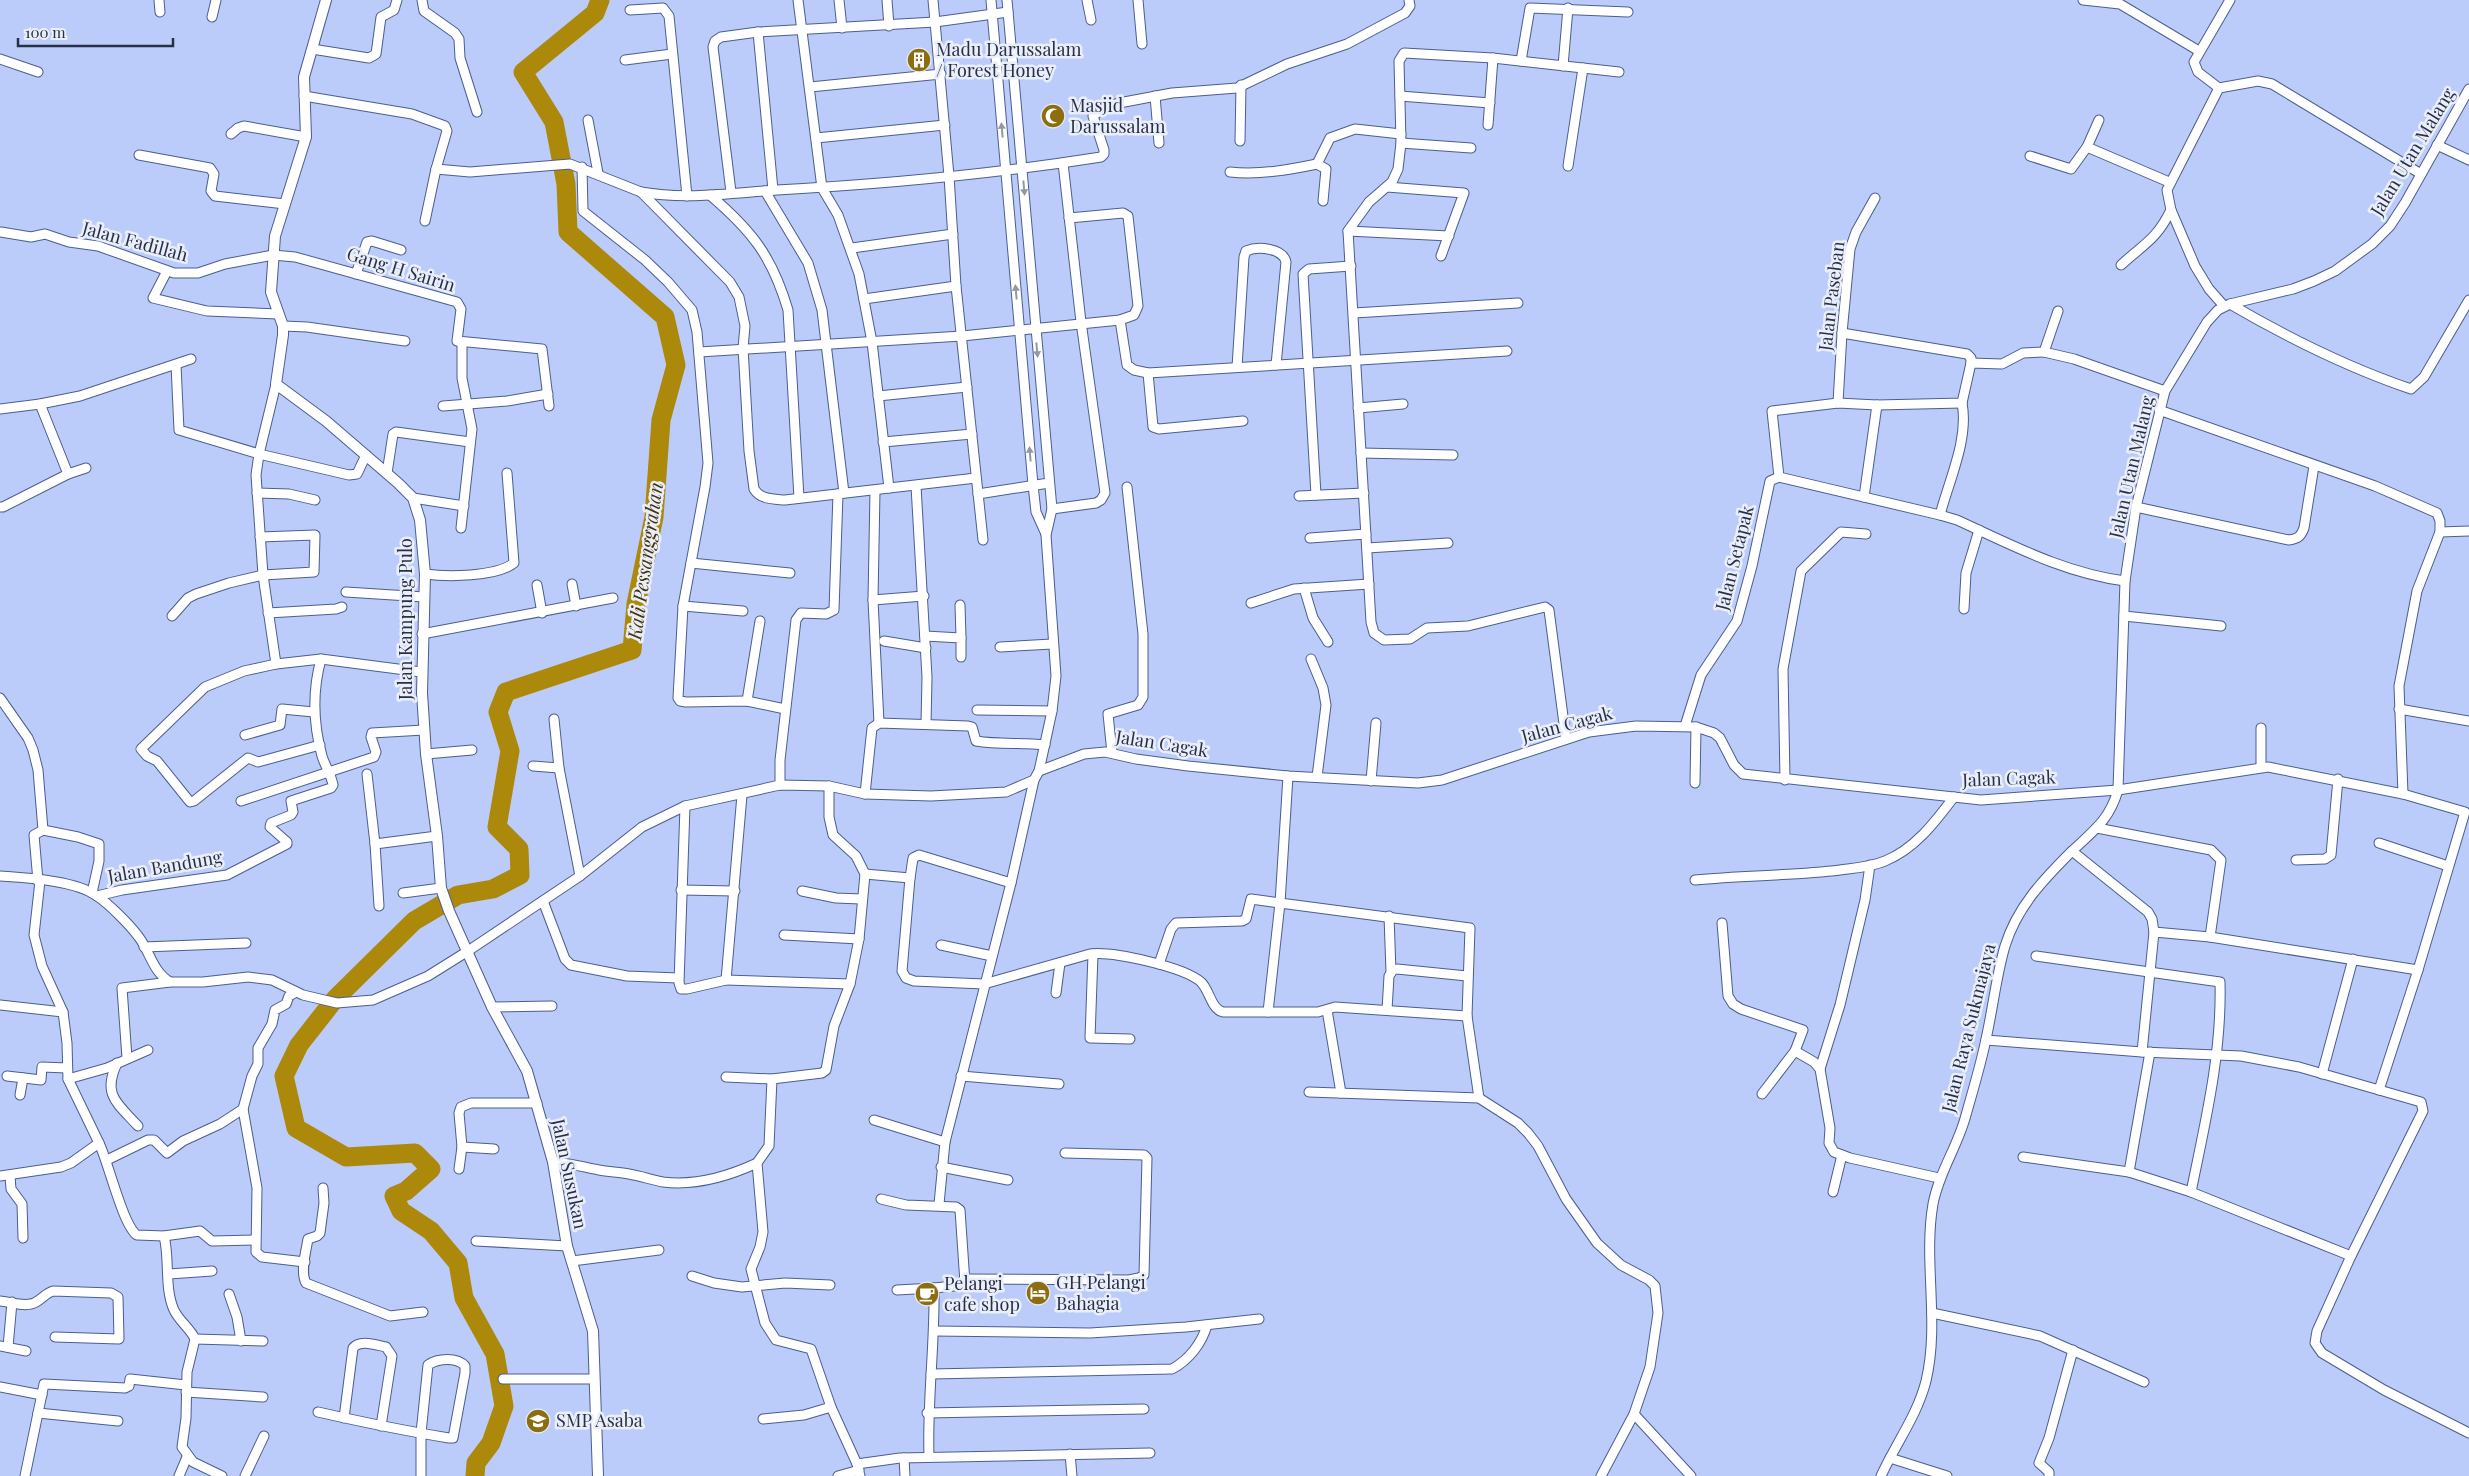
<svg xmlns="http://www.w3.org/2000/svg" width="2469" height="1476" font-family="'Playfair Display',serif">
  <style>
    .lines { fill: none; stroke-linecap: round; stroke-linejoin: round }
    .river { stroke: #ac880b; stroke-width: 19 }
    .minor-casing { stroke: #4c5d8f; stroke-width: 11 }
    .tertiary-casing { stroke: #4c5d8f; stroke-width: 12 }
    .minor { stroke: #fff; stroke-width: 9 }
    .tertiary { stroke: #fff; stroke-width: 10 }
    .oneway { fill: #9498a2 }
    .labels { text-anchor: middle; stroke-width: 5; stroke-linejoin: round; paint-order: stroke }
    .poi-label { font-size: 18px; fill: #283046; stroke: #e9eefa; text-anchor: start }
    .street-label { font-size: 18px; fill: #283046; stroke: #e9eefa }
    .water-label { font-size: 19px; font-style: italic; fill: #423204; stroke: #e9eefa }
  </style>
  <rect width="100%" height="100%" fill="#bbccfb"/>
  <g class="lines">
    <path class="river" d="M475 1476 476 1463 491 1443 504 1406 495 1354 464 1298 458 1263 431 1231 401 1211 394 1196 406 1191 431 1169 415 1153 346 1157 296 1128 284 1076 299 1045 335 999 414 921 458 895 493 889 520 875 519 849 497 827 510 751 498 712 506 692 632 650 636 604 654 517 661 420 676 365 665 317 568 232 566 184 554 122 523 72 595 13 600 0"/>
    <g class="minor-casing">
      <g id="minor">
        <path d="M159 0 160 12"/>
        <path d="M422 0 424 11 455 33 459 39 460 58 477 112"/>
        <path d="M798 0 822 188 838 215 859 274 872 342 889 488"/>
        <path d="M839 0 842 28"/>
        <path d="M887 0 889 26"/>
        <path d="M933 0 949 176 956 286 983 540"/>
        <path d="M991 0 1033 485 1036 512 1046 534"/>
        <path d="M1087 0 1091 20"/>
        <path d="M1138 0 1142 44"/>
        <path d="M2083 0 2120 4 2199 51"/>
        <path d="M630 10 663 8 669 16 687 196"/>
        <path d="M212 17 216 0"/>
        <path d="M758 32 773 190"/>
        <path d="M312 49 369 58 376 54 381 17 394 10 397 0"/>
        <path d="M0 59 38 72"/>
        <path d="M625 60 672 54"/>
        <path d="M1521 61 1530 8 1628 12"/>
        <path d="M1563 66 1568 8"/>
        <path d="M810 87 941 74"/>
        <path d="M2219 88 2198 72 2194 62 2230 0"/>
        <path d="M304 96 412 114 445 126 447 131 436 169 425 221"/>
        <path d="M1155 96 1159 143"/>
        <path d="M1400 96 1490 103"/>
        <path d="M588 120 598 173"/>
        <path d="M1488 125 1493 58"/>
        <path d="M231 134 238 128 244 126 306 137"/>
        <path d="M816 138 945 125"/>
        <path d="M1240 141 1241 85"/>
        <path d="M1401 143 1471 148"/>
        <path d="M2437 145 2469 160"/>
        <path d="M2087 147 2099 120"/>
        <path d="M139 155 210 168 214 174 211 191 215 196 285 204"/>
        <path d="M2030 156 2071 169 2087 147 2169 182"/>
        <path d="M1568 166 1583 68"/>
        <path d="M582 167 583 211 645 260 668 282 692 310 697 332 708 463 705 487 683 606 678 698 680 701 686 702 747 701 785 709"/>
        <path d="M436 169 470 172 570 164 641 192 730 282 739 297 745 326 743 348 749 451 754 489C761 500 774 499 785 500L976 478"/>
        <path d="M1230 172C1260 175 1288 170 1317 164"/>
        <path d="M1387 187 1464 193 1441 256"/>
        <path d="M765 191 808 263 822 310 844 493"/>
        <path d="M641 192C686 200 732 193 777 190 885 184 994 174 1101 157L1104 154V150L1093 116 1105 107 1119 103 1172 93 1237 88 1287 64 1347 44 1405 13 1410 6 1409 0"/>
        <path d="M731 192 713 47 715 41 721 37 758 32 935 22 1008 12"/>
        <path d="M710 195C752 231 772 256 788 310L799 498"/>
        <path d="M1323 201 1326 169 1317 164 1330 138 1355 129 1401 134"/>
        <path d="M1348 231 1449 236"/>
        <path d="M1 232 31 237 45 234 69 242 98 246 174 273H198L225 264 273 255 295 257 457 302 461 309 457 341 542 349 549 406"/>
        <path d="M852 248 953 234"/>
        <path d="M2121 265C2145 243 2156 240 2171 210"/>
        <path d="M167 271 153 298 207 311 278 314"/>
        <path d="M356 274 367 242 372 241 401 250"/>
        <path d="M864 299 956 286"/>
        <path d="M2230 304C2290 339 2346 367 2411 389L2424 377 2469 300"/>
        <path d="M2224 306 2209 289 2195 266 2171 210 2167 190 2219 88 2258 81 2272 84 2421 174"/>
        <path d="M1354 313 1518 303"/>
        <path d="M1120 320 1127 365 1134 370 1148 373 1507 351"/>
        <path d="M283 326 307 327 405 341"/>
        <path d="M1842 333 1967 354 1971 358V363"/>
        <path d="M699 352 962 336 1120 320 1134 315 1138 306 1128 216 1123 213 1069 218"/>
        <path d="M2044 352 2074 359 2165 391"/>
        <path d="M176 365 179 430 259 454 349 475 357 474 366 455"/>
        <path d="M1237 367 1244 257 1246 251C1258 246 1283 248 1286 262L1276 365"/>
        <path d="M1148 373 1153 427 1159 429 1243 421"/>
        <path d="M276 384 259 454 256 475 263 575 276 664"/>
        <path d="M878 396 967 387"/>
        <path d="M1838 403 1842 333 1850 249 1856 232 1875 198"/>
        <path d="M443 406 507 401 548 394"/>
        <path d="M1358 408 1403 404"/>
        <path d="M0 409 40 404 80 396 191 359"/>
        <path d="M2159 410 2375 486 2437 513 2440 521V532L2417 591 2399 686 2403 794"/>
        <path d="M883 442 972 434"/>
        <path d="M1361 453 1453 455"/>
        <path d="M387 473 393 434 396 432 470 442"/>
        <path d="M68 474 86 468"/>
        <path d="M1779 477 1772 411 1838 403 1877 405 1962 403 1971 363 2002 364 2023 353 2044 352 2058 311"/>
        <path d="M916 486 927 677 926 724"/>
        <path d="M875 491 873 600 879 723"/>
        <path d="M257 493 289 494 315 500"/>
        <path d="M978 494 1049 483"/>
        <path d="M1316 495 1303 274 1309 269 1351 266"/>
        <path d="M1299 496 1364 493"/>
        <path d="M1864 497 1877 405"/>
        <path d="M413 498 464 506"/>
        <path d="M0 507H3L68 474 40 404"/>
        <path d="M2136 507 2289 540C2298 539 2301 536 2304 528L2314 466"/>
        <path d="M1052 509 1096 503 1101 500 1105 493 1081 322 1063 163"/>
        <path d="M1940 515C1949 480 1969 439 1962 403"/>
        <path d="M461 528 472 429 462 378V342"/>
        <path d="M2440 532 2469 531"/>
        <path d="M1310 538 1366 534"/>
        <path d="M1367 548 1448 543"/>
        <path d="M691 563 790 573"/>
        <path d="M425 574C447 577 496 577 514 563L507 473"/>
        <path d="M572 584 576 606"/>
        <path d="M537 585 542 613"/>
        <path d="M1304 588 1313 618 1328 642"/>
        <path d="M346 592 424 597"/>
        <path d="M873 600 924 596"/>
        <path d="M1251 603 1294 589 1369 584"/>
        <path d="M960 605 961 638"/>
        <path d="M683 606 743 611"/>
        <path d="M1964 609 1966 573 1979 530"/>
        <path d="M268 613 336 609 342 607"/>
        <path d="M172 616 188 598 196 594 229 583 263 575 314 572 315 535 260 537"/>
        <path d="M2124 616 2221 626"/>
        <path d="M422 634 613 598"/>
        <path d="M925 636 961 638V657"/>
        <path d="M884 641 926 648"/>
        <path d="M1000 647 1052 644"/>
        <path d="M1311 659 1323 688 1326 705 1317 777"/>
        <path d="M0 698 28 738 33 750 38 770 43 830 34 835 38 881"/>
        <path d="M747 701 760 621"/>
        <path d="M2399 709 2469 721"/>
        <path d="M977 710 1052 711"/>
        <path d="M554 719 559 768 580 876"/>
        <path d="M1685 726 1701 675 1737 621 1752 566 1770 481 1779 477 1940 515 1957 520C2014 546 2064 573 2125 581"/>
        <path d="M2261 728V767"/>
        <path d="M245 735 280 725 282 709 314 712"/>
        <path d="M1566 739 1549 610 1545 607 1468 626 1427 628 1410 639 1384 640 1374 633 1371 622 1348 231 1369 202 1392 182 1398 169 1401 143 1399 61 1404 53 1493 58 1619 72"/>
        <path d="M320 745 258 762 248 758 194 801 190 802 157 761 147 756 141 749 205 687 244 671 276 664 321 659 421 672"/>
        <path d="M1112 753 1108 714 1138 705 1143 697V634L1127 487"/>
        <path d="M426 754 472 750"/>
        <path d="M533 766 559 768"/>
        <path d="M1039 771 1084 754 1105 752 1136 759 1188 766 1288 776 1418 783 1442 780 1589 732 1636 726 1696 727 1714 733 1720 738 1734 765 1743 774 1981 800 2118 790 2268 767 2403 794 2465 812 2418 970 2210 937 2154 932 2142 1052"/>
        <path d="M367 774 375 844 437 836"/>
        <path d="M1288 776 1280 903 1470 928 1467 1016 1479 1098"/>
        <path d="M1785 780 1783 669 1801 571 1841 532 1866 534"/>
        <path d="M1371 781 1376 723"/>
        <path d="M1695 783 1696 727"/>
        <path d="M780 785V760L796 620 801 613 826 614 834 610 838 494"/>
        <path d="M829 786V817L833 835 856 856 865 874 859 939 850 984 834 1026 826 1070 822 1073 772 1079 769 1146 757 1163 763 1232 760 1247 751 1269 765 1323 776 1340 811 1349 831 1407 857 1464 860 1476"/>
        <path d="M865 794 872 728 879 723 968 726 972 727 976 741C999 745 1022 742 1045 745"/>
        <path d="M742 795 726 980 850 984"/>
        <path d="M241 801 374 757 376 752 371 737 372 733 424 730"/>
        <path d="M685 806 679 983 681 989H687L726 980"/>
        <path d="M2097 828 2211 850 2221 860 2210 937"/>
        <path d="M43 830 78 837 99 844V861L92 893"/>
        <path d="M2379 843 2448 866"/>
        <path d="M375 844 379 906"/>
        <path d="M2072 851 2148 912 2152 919 2154 932"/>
        <path d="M2296 860 2325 859 2331 855 2338 779"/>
        <path d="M865 874 910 878 913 858 919 855 1011 883"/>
        <path d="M0 876C26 878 75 880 97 896 109 904 129 924 138 936 150 951 152 971 170 982"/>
        <path d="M910 878 902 971 906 978 914 981 984 984 1090 954C1113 951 1184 967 1201 982 1210 991 1211 1009 1223 1012H1318L1335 1007 1467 1016"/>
        <path d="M1695 880C1743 875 1792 876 1840 870 1855 868 1871 867 1885 861 1915 849 1935 822 1954 797"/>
        <path d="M40 881 34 935 42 966 63 1012 67 1043 68 1079 99 1143"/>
        <path d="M681 890 735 891"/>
        <path d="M802 891 836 898 861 899"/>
        <path d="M403 893 441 888"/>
        <path d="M97 896 122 890 227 875 287 844V842L270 827 271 823 291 815 293 812 291 801 331 788 333 785C331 774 325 766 322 756 313 723 312 692 321 659"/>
        <path d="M543 901 565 959 571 965 627 976 678 978"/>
        <path d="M1389 916 1391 972"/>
        <path d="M1722 923 1728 996 1733 1004 1741 1009 1803 1030 1795 1051 1814 1062 1820 1069 1830 1128 1829 1143 1834 1152 1850 1158 1939 1178"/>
        <path d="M784 935 859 939"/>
        <path d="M941 945 992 956"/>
        <path d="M144 947 246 943"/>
        <path d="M1093 954 1090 1038 1130 1039"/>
        <path d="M2036 956 2220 982C2222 1054 2205 1123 2191 1192"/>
        <path d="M1159 964 1171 929 1176 923 1242 921 1246 919 1251 899 1280 903 1268 1012"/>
        <path d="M1056 993 1060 963"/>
        <path d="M0 1005 63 1012"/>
        <path d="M492 1007 552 1006"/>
        <path d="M1327 1010 1341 1093"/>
        <path d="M1387 1010 1389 976 1393 970 1397 969 1467 976"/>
        <path d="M1986 1040 2142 1052 2241 1056 2299 1067 2421 1102 2423 1111 2351 1256 2317 1331 2315 1343 2322 1353 2384 1390 2469 1433"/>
        <path d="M2150 1052 2129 1172 2191 1192 2351 1256"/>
        <path d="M127 1058 122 988 170 982H203L248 977 272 980 303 995 337 1003 373 1000 428 976 468 951 580 876 642 827 685 806 780 785 829 786 865 794 931 796 1006 792 1034 780"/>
        <path d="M117 1063C102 1095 117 1103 138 1126"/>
        <path d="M1820 1069 1840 1005 1865 900 1870 865"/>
        <path d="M2322 1074 2353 959"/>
        <path d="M7 1076 41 1080 42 1067 67 1068"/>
        <path d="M961 1076 1059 1084"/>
        <path d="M726 1077 772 1079"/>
        <path d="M68 1079 107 1068 148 1050"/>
        <path d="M2379 1090 2418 970"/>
        <path d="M1309 1092 1479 1098 1518 1123 1528 1133 1538 1146 1566 1199 1597 1243 1621 1265 1649 1280 1655 1286 1658 1313 1650 1367 1634 1414 1601 1476"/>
        <path d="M1762 1094 1795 1051"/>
        <path d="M20 1095 23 1078"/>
        <path d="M243 1109 257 1188 256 1252 262 1257 305 1262"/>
        <path d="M874 1120 945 1142"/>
        <path d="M462 1147 494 1149"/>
        <path d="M2023 1157 2129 1172"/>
        <path d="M107 1160 148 1140H154L167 1153 183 1141 220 1124 243 1109 252 1076 258 1064V1048L272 1024 275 1010 286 1004 289 996 296 992"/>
        <path d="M553 1162C569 1163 583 1167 599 1170 609 1172 619 1172 629 1174 641 1176 652 1180 663 1182 695 1186 729 1176 757 1163"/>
        <path d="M941 1167 1008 1180"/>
        <path d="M459 1169 462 1147 459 1113 461 1107 471 1103H537"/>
        <path d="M0 1176 61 1167 71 1163 99 1143C108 1161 123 1226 137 1235L164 1236 200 1231 212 1241 255 1240"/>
        <path d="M10 1176 11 1189 22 1204 23 1238"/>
        <path d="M323 1188 324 1203 320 1233 317 1236 308 1239C306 1251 300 1272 306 1283L390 1316 423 1312"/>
        <path d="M1833 1192 1842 1155"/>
        <path d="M881 1199 906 1205 956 1207 960 1210 965 1283 964 1285 934 1288C935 1345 927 1401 929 1457"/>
        <path d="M939 1204 945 1142 1011 883 1034 780 1039 771 1052 711 1056 676 1046 535 1052 509 1007 0"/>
        <path d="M164 1236C170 1259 164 1288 174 1310 179 1321 190 1328 195 1339L187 1372 186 1418 182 1447 193 1462 222 1476"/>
        <path d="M476 1241 567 1246"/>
        <path d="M572 1261 659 1250"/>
        <path d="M169 1274 212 1271"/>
        <path d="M692 1276 714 1283 742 1287 785 1283 830 1285"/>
        <path d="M964 1279 1129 1280 1139 1278 1144 1275 1147 1158 1144 1155 1065 1153"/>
        <path d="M897 1290 934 1288"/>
        <path d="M229 1294 237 1317 241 1341"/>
        <path d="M0 1301C11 1302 27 1308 36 1302 43 1298 46 1293 53 1291L111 1293 118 1297 119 1339 55 1337"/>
        <path d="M1932 1313 2040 1336 2144 1382"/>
        <path d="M934 1331 1090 1333 1186 1327 1259 1319"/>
        <path d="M195 1339 263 1341"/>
        <path d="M0 1346 26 1351"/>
        <path d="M8 1347 12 1302"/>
        <path d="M931 1374 1172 1369C1189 1360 1202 1343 1207 1325"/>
        <path d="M503 1379H593"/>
        <path d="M0 1387 42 1395"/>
        <path d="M186 1392 263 1397"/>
        <path d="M318 1412C362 1422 406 1431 449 1438H453L465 1373V1366C457 1357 438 1358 428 1365L421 1433V1476"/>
        <path d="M38 1413 118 1421"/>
        <path d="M927 1413 1144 1409"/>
        <path d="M1634 1414 1691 1476"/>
        <path d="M344 1418 353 1348C360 1339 376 1345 386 1347L392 1356 381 1426"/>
        <path d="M763 1419 804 1415 831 1407"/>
        <path d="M1070 1454 1072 1476"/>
        <path d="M904 1458 905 1476"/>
        <path d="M1890 1458 1947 1476"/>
        <path d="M857 1464 900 1458 1150 1453"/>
        <path d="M25 1476 44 1384 125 1388 129 1386 130 1379 186 1385"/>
        <path d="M179 1476 187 1457"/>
        <path d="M245 1476 264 1436"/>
        <path d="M838 1476 859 1470"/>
        <path d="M1881 1476C1896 1443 1917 1416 1926 1381 1940 1322 1923 1262 1933 1204 1939 1172 1958 1146 1966 1115 1973 1090 1981 1064 1986 1039 1993 1008 1996 977 2005 946 2017 907 2043 880 2071 852 2093 831 2109 821 2118 790L2125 581 2136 507 2165 391 2207 322 2218 310 2230 304 2293 289 2314 281 2335 271 2372 244 2390 226 2405 203 2469 89"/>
        <path d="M2049 1476V1472L2039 1463 2049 1438 2073 1350"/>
      </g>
    </g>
    <g class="tertiary-casing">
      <path id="tertiary" d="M326 0 304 77 306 137 275 236 271 292 283 326V335L276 384 326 421 398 483 413 498 420 520 425 574 422 693 426 754 437 836 441 888 449 911 492 1007 527 1071 553 1162 567 1246 593 1331 598 1476"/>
    </g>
    <use href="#minor" class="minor"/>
    <use href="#tertiary" class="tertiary"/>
  </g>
  <defs><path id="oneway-solid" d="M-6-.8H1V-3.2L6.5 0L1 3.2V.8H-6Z" transform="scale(1.25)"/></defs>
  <g class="oneway">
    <use href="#oneway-solid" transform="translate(1002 130) rotate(-95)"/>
    <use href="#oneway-solid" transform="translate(1024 188) rotate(85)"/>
    <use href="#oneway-solid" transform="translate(1016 292) rotate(-95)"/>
    <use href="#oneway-solid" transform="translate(1037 350) rotate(85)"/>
    <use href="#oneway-solid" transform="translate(1030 454) rotate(-95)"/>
  </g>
  <defs>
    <g id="building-disc" transform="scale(1.25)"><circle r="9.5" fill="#8c6e11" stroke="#e9eefa"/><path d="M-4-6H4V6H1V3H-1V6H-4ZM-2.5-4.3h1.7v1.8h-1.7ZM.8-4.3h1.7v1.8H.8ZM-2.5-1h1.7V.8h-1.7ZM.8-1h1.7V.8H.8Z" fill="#fff"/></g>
    <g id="mosque-disc" transform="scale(1.25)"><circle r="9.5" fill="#8c6e11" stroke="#e9eefa"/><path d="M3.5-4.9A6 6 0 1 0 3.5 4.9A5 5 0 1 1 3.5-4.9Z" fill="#fff"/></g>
    <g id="hotel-disc" transform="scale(1.25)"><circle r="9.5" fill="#8c6e11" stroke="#e9eefa"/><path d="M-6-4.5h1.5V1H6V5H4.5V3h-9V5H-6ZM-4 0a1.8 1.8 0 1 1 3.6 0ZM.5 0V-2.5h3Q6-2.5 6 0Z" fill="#fff"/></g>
    <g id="cafe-disc" transform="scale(1.25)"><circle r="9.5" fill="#8c6e11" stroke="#e9eefa"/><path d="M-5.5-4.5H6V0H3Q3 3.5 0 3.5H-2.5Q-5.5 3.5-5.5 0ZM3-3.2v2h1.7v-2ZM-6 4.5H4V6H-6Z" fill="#fff"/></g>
    <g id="school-disc" transform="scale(1.25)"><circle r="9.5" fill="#8c6e11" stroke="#e9eefa"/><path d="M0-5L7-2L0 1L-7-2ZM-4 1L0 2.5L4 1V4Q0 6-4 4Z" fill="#fff"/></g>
  </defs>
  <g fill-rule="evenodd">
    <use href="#building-disc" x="919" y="60"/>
    <use href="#mosque-disc" x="1053" y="116"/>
    <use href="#hotel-disc" x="1038" y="1293"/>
    <use href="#cafe-disc" x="927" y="1294"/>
    <use href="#school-disc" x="538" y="1421"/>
  </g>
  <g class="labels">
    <g class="poi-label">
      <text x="936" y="56">Madu Darussalam<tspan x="936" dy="21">/ Forest Honey</tspan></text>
      <text x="1070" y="112">Masjid<tspan x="1070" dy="21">Darussalam</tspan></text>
      <text x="1056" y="1289">GH Pelangi<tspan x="1056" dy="21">Bahagia</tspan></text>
      <text x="944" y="1290">Pelangi<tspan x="944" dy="21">cafe shop</tspan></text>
      <text x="556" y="1427">SMP Asaba</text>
    </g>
    <g class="street-label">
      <text transform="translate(2413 152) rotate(-59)" y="6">Jalan Utan Malang</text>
      <text transform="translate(135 242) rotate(15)" y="6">Jalan Fadillah</text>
      <text transform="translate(401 270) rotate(17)" y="6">Gang H Sairin</text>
      <text transform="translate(1832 296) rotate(-83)" y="6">Jalan Paseban</text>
      <text transform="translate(2132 467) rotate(-77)" y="6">Jalan Utan Malang</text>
      <text transform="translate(1735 558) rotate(-76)" y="6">Jalan Setapak</text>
      <text transform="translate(406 619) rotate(-90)" y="6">Jalan Kampung Pulo</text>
      <text transform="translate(1567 725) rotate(-15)" y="6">Jalan Cagak</text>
      <text transform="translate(1162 744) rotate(9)" y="6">Jalan Cagak</text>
      <text transform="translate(2009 779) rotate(-2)" y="6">Jalan Cagak</text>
      <text transform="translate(165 867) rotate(-10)" y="6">Jalan Bandung</text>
      <text transform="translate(1969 1028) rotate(-76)" y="6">Jalan Raya Sukmajaya</text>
      <text transform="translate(569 1174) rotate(78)" y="6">Jalan Susukan</text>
    </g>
    <g class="water-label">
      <text transform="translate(645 561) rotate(-82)" y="7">Kali Pessanggrahan</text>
    </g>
  </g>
  <path d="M18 38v8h155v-8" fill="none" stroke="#283046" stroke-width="2.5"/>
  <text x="25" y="38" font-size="15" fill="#283046" stroke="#e9eefa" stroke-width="4" paint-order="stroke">100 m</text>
</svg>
